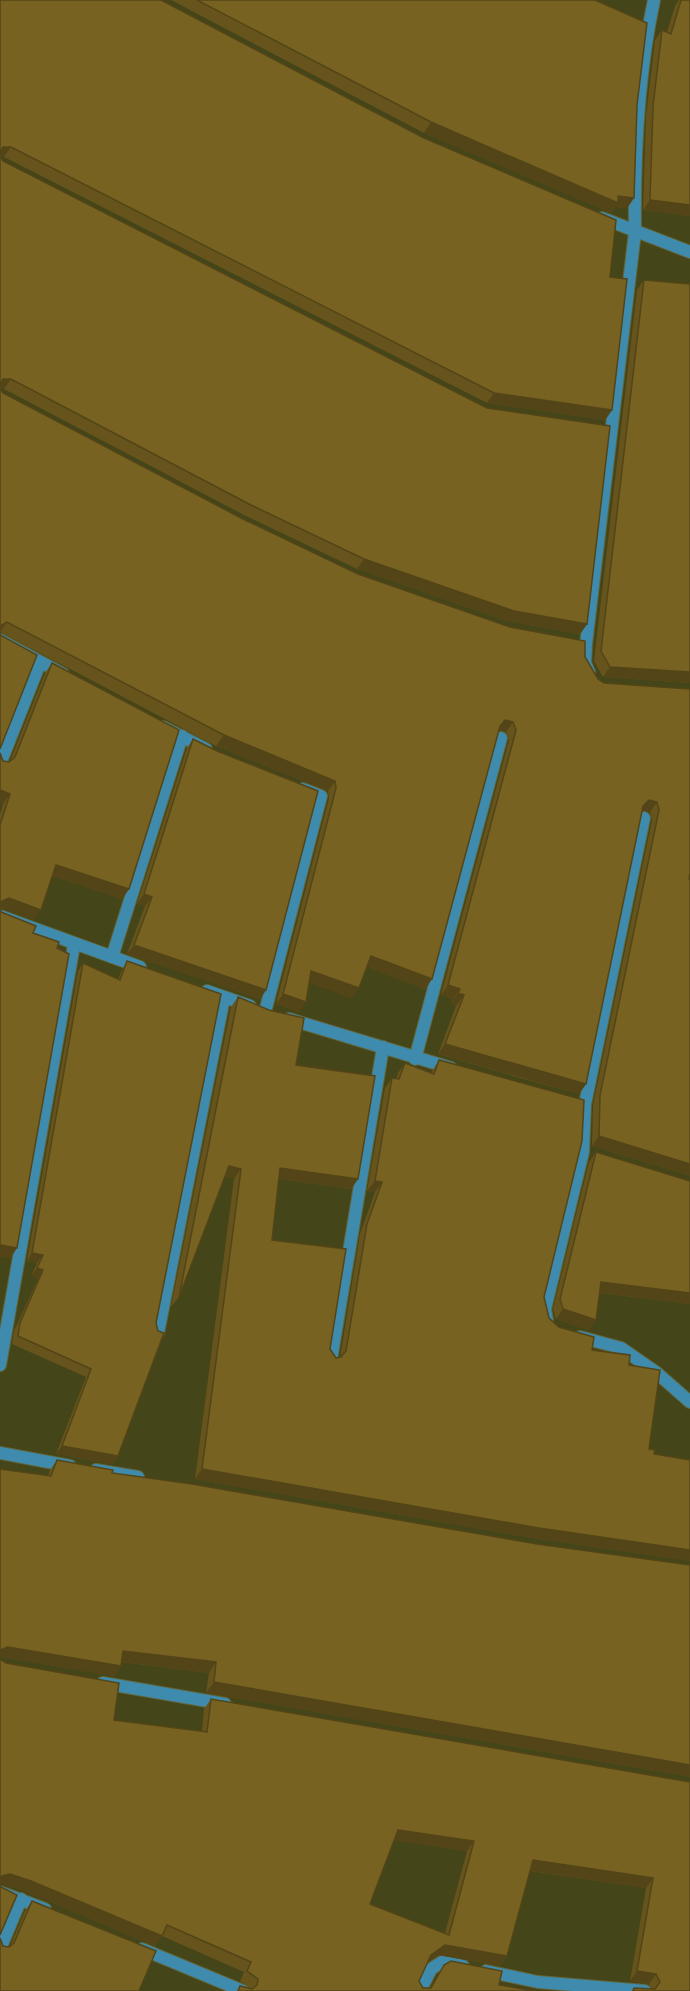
<svg xmlns="http://www.w3.org/2000/svg" width="690" height="1991" font-family="Rubik,sans-serif">
  <style>
    .lines { fill: none; stroke-linecap: round; stroke-linejoin: round }
    .street-casing { stroke: #636438; stroke-width: 14 }
    .street { stroke: #3e8bae; stroke-width: 12 }
    .wall { fill: #66541c; fill-rule: evenodd }
    .shaded-wall { fill: #534517 }
    .building { fill: #776221; stroke: #534517; stroke-width: 1.5; fill-rule: evenodd }
  </style>
  <rect width="100%" height="100%" fill="#444518"/>
  <g class="lines">
    <g class="street-casing">
      <g id="street">
        <path d="M602 218 690 252"/>
        <path d="M0 640 63 674"/>
        <path d="M589 672 585 663 586 644 635 232C634 155 638 75 654 0"/>
        <path d="M163 727 206 749"/>
        <path d="M0 764 40 663"/>
        <path d="M0 916 140 967"/>
        <path d="M112 957 182 736"/>
        <path d="M207 991 250 1006"/>
        <path d="M265 1012 321 796 303 789"/>
        <path d="M289 1019 451 1068"/>
        <path d="M415 1059 501 738"/>
        <path d="M547 1320 545 1309 583 1152 585 1104 644 818"/>
        <path d="M158 1333 224 998"/>
        <path d="M580 1337 621 1348 657 1373 690 1402"/>
        <path d="M331 1360 383 1047"/>
        <path d="M0 1365 74 945"/>
        <path d="M0 1453 70 1466"/>
        <path d="M96 1470 138 1477"/>
        <path d="M103 1683 225 1704"/>
        <path d="M0 1892 45 1909"/>
        <path d="M0 1949 21 1899"/>
        <path d="M142 1949 243 1991"/>
        <path d="M486 1971 538 1982 645 1991"/>
        <path d="M420 1991 431 1969 442 1962 463 1966"/>
      </g>
    </g>
    <use href="#street" class="street"/>
  </g>
  <g class="wall">
    <path d="M0 0 610 277 612 410 605 420 487 403 4 157H1L3 161 587 624 580 634 507 621 357 569 244 515 4 389H1L3 393 243 519 358 574 585 657 598 679 604 683 690 689 689 879 690 1176 592 1146 593 1105 652 820 650 812 642 810 586 1084 579 1094 513 1076 438 1054 456 1006 451 1003 453 999 441 995 509 740 506 732 499 730 432 979 425 989 367 967 352 998 309 982 306 1002 299 1012 276 1004 329 798 328 791 216 746 0 632Z"/>
    <path d="M171 0H595L637 105 634 198 627 208 615 207 611 213 424 133Z"/>
    <path d="M679 0H690V216L643 210 646 116 655 40 662 30 667 32 675 6Z"/>
    <path d="M644 280 690 284V683L603 677 594 661 637 290Z"/>
    <path d="M52 663 129 889 122 899 52 876 34 920 2 908 1 909V912L57 948 17 1248 10 1258 0 1256V814L3 804 0 803V753L3 761 9 762 10 761 45 673Z"/>
    <path d="M193 739 266 990 260 999 127 954 145 906 137 904 187 748Z"/>
    <path d="M127 961 118 1456 112 1464 56 1454 86 1377 12 1344 14 1331 38 1279 31 1276 37 1263 27 1261 78 971 83 963 118 979 122 970Z"/>
    <path d="M238 997 296 1065 358 1179 351 1189 279 1179 272 1240 330 1349 336 1358H340L360 1234 375 1192 367 1191 385 1088 392 1078 396 1079 398 1073 405 1063 431 1073 439 1060 544 1297 549 1318 559 1327 592 1350 629 1365 649 1449 654 1454 690 1460V1561L532 1538 195 1479 234 1179 224 1176 179 1297 171 1307 231 1007Z"/>
    <path d="M596 1152 690 1304 600 1293 596 1320 589 1330 556 1319 553 1309 589 1162Z"/>
    <path d="M57 1460 112 1473 537 1544 690 1565V1777L206 1693 209 1673 121 1662V1666L114 1676 1 1657 48 1476 50 1470Z"/>
    <path d="M6 1663 114 1720 202 1731 204 1709 211 1699 690 1782V1991H632L634 1988H651L649 1984 630 1981 646 1888 530 1871 507 1956 500 1966 438 1955 427 1962 419 1981 423 1988H430L444 1965 499 1985 535 1991H237L240 1986 250 1988 240 1981 244 1972 162 1936 155 1946 24 1891 3 1884ZM394 1840 467 1851 445 1933 370 1904Z"/>
    <path d="M32 1901 139 1991 3 1946 9 1947 10 1946 25 1911Z"/>
  </g>
  <g class="shaded-wall">
    <path d="M431 122 634 198 627 208 615 207 611 213 424 133Z"/>
    <path d="M3 147H11L4 157H0V151Z"/>
    <path d="M650 200 690 205V216L643 210Z"/>
    <path d="M3 379H11L4 389H0V383Z"/>
    <path d="M494 393 612 410 605 420 487 403Z"/>
    <path d="M364 559 587 624 580 634 507 621 357 569Z"/>
    <path d="M7 622 0 632V626Z"/>
    <path d="M610 667 690 672V683L603 677Z"/>
    <path d="M505 720 513 722 506 732 498 730 500 726Z"/>
    <path d="M224 735 335 781 328 791 216 746Z"/>
    <path d="M0 790 10 794 3 804 0 803Z"/>
    <path d="M649 800 657 802 650 812 642 810 643 806Z"/>
    <path d="M56 865 129 889 122 899 49 875Z"/>
    <path d="M144 894 152 897 145 906 137 904Z"/>
    <path d="M9 898 41 910 34 920 2 908 0 909V902Z"/>
    <path d="M134 945 266 990 260 999 127 954Z"/>
    <path d="M371 956 432 979 425 989 364 966Z"/>
    <path d="M311 971 359 988 352 998 304 981Z"/>
    <path d="M448 985 460 989 453 999 441 995Z"/>
    <path d="M458 993 464 995 456 1006 451 1003Z"/>
    <path d="M283 994 306 1002 299 1012 276 1004Z"/>
    <path d="M445 1044 586 1084 579 1094 438 1054Z"/>
    <path d="M599 1136 690 1164V1176L592 1146Z"/>
    <path d="M229 1166 241 1169 234 1179 221 1176Z"/>
    <path d="M280 1168 358 1179 351 1189 273 1178Z"/>
    <path d="M375 1181 382 1182 375 1192 367 1191Z"/>
    <path d="M0 1245 17 1248 10 1258 0 1256Z"/>
    <path d="M32 1253 43 1255 37 1263 27 1261Z"/>
    <path d="M37 1268 43 1270 38 1279 31 1276Z"/>
    <path d="M601 1282 690 1293V1304L594 1292Z"/>
    <path d="M563 1309 596 1320 589 1330 556 1319Z"/>
    <path d="M62 1446 118 1456 112 1464 56 1454Z"/>
    <path d="M202 1469 690 1550V1561L532 1538 195 1479Z"/>
    <path d="M8 1647 121 1666 114 1676 1 1657H0V1651Z"/>
    <path d="M123 1651 216 1662 209 1673 116 1661Z"/>
    <path d="M214 1682 690 1765V1777L206 1693Z"/>
    <path d="M398 1830 474 1841 467 1851 391 1840Z"/>
    <path d="M533 1860 653 1878 646 1888 526 1870Z"/>
    <path d="M10 1874 31 1881 162 1936 155 1946 24 1891 3 1884 0 1885V1878L2 1876Z"/>
    <path d="M445 1945 507 1956 500 1966 438 1955 424 1965 431 1955Z"/>
    <path d="M637 1971 656 1974 649 1984 630 1981Z"/>
  </g>
  <g class="building">
    <path d="M0 0H161L424 138 616 220 610 277 627 279 612 410 494 393 11 147H3L0 152Z"/>
    <path d="M197 0H595L647 23 637 105 634 198 618 196V203L431 122Z"/>
    <path d="M681 0H690V205L650 200 653 106 662 30 671 34Z"/>
    <path d="M0 156 3 161 487 408 610 426 587 624 514 611 364 559 251 505 11 379H3L0 384Z"/>
    <path d="M644 280 690 284V672L610 667 601 651Z"/>
    <path d="M0 388 3 393 243 519 358 574 510 627 585 641V657L598 679 604 683 690 689V873L689 879H690V1164L599 1136 600 1095 659 810 657 802 649 800 643 806 586 1084 445 1044 464 995 458 993 460 989 448 985 516 730 513 722 505 720 500 726 432 979 371 956 359 988 311 971 306 1002 283 994 336 788 335 781 224 735 7 622 0 626Z"/>
    <path d="M0 631V635L37 655 0 749Z"/>
    <path d="M52 663 179 730 129 889 56 865 41 910 9 898 0 902V825L10 794 0 790V753L3 761 9 762 15 757Z"/>
    <path d="M193 739 217 751 318 791 266 990 134 945 152 897 144 894Z"/>
    <path d="M0 905 1 912 36 926 33 933 59 942 57 948 69 954 17 1248 0 1245Z"/>
    <path d="M127 961 221 994 156 1323 158 1331 164 1333 118 1456 62 1446 91 1369 18 1336 20 1323 43 1270 37 1268 43 1255 32 1253 83 963 120 980Z"/>
    <path d="M238 997 269 1010 304 1018 296 1065 375 1076 358 1179 280 1168 272 1240 346 1249 330 1349 336 1358 341 1357 346 1351 367 1224 382 1182 375 1181 392 1078 399 1079 405 1063 434 1074 439 1060 584 1100 582 1141 544 1297 549 1318 559 1327 594 1337 592 1350 630 1355 629 1365 660 1370 649 1449 655 1450 654 1454 690 1460V1550L539 1528 202 1469 241 1169 229 1166 179 1297Z"/>
    <path d="M596 1152 690 1181V1293L601 1282 596 1320 563 1309 560 1299Z"/>
    <path d="M57 1460 113 1470 112 1473 192 1484 537 1544 690 1565V1765L214 1682 216 1662 123 1651 121 1666 8 1647 0 1650V1654V1469L51 1476Z"/>
    <path d="M0 1659 6 1663 119 1683 114 1720 207 1732 211 1699 690 1782V1991H633L634 1988 655 1989 660 1982 656 1974 637 1971 653 1878 533 1860 507 1956 445 1945 431 1955 419 1981 423 1988H431L444 1965 451 1961 502 1971 499 1985 535 1991H238L240 1986 252 1989 257 1985 258 1979 247 1971 251 1962 167 1925 162 1936 31 1881 10 1874 2 1876 0 1880ZM398 1830 474 1841 449 1935 370 1904Z"/>
    <path d="M0 1885 1 1887 17 1895 0 1935Z"/>
    <path d="M32 1901 156 1951 139 1991H0V1938L3 1946 9 1947 14 1943Z"/>
  </g>
</svg>
